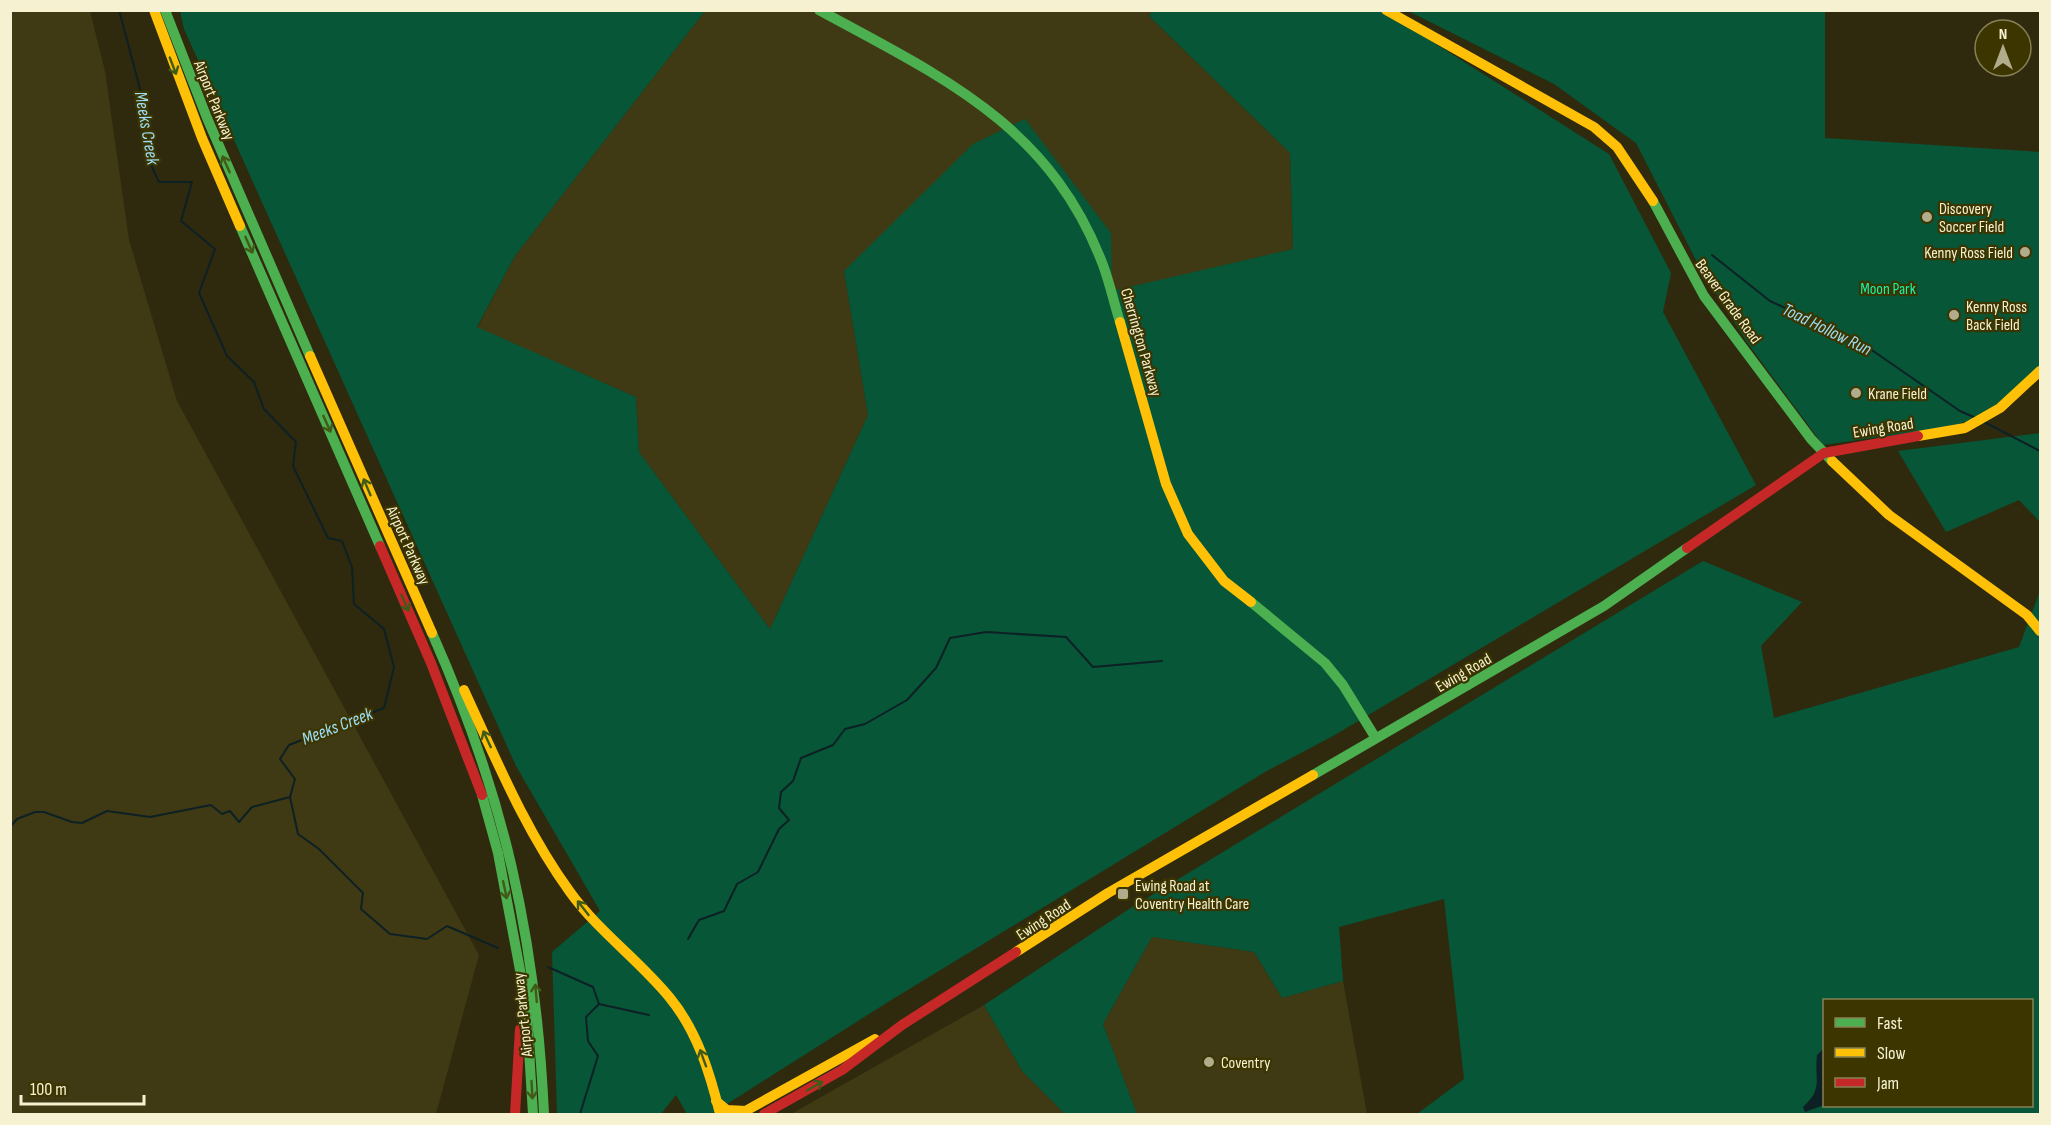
<svg xmlns="http://www.w3.org/2000/svg" width="2051" height="1125" font-family="'Sofia Sans Condensed',sans-serif">
  <style>
    .built { fill: #3f3a13 }
    .green { fill: #065637; fill-rule: evenodd }
    .water { fill: #0d2125 }
    .lines { fill: none; stroke-linecap: round; stroke-linejoin: round }
    .stream { stroke: #0d2125; stroke-width: 2 }
    .fast { stroke: #4caf50; stroke-width: 10 }
    .slow { stroke: #ffc107; stroke-width: 10 }
    .jam { stroke: #c62828; stroke-width: 10 }
    .oneway { stroke: #415a18 }
    .poi-dot { fill: #b0ac8c; stroke: #3c3500; stroke-width: 2 }
    .labels { text-anchor: middle; stroke-width: 4.5; stroke-linejoin: round; paint-order: stroke }
    .street-label { font-size: 16px; fill: #f6f2d1; stroke: #3c3500 }
    .poi-label { font-size: 16px; fill: #f6f2d1; stroke: #3c3500; text-anchor: start }
    .park-label { font-size: 16px; fill: #18f3a9; stroke: #3c3500 }
    .water-label { font-size: 18px; font-style: italic; fill: #9bddf4; stroke: #3c3500 }
  </style>
  <rect width="100%" height="100%" fill="#2f2a0d"/>
  <g class="built">
    <path d="M10 11H90L105 71 129 240 177 401 479 955 436 1114H11Z"/>
    <path d="M705 11H1152L1149 16 1290 153 1293 249 1112 292 844 271 868 415 770 629 639 452 636 397 477 328 515 256Z"/>
    <path d="M1152 937 1254 952 1282 998 1343 981 1367 1114H1137L1103 1024Z"/>
    <path d="M984 1005 1022 1071 1065 1114H791Z"/>
  </g>
  <g class="green">
    <path d="M180 11H705L515 256 477 327 636 397 639 452 770 629 868 415 844 271 973 144 1025 119 1111 233 1112 291 1293 249 1290 153 1149 16 1152 11H1384L1609 154 1671 273 1663 312 1756 485 1333 736 1265 772 888 1002 711 1114H687L676 1095 661 1114H557L552 952 600 911 516 766 184 29Z"/>
    <path d="M1408 11H1825V138L2040 152V371L1979 418 1944 428 1823 445 1746 341 1699 266 1636 143 1554 84Z"/>
    <path d="M2040 433V522L2019 500 1946 532 1898 451Z"/>
    <path d="M1703 561 1802 602 1761 646 1774 718 2019 647 2040 591V1114H1417L1464 1079 1444 899 1339 927 1343 981 1282 998 1254 952 1152 937 1103 1024 1137 1114H1065L1022 1071 984 1005 1129 909ZM1824 1000H2032V1106H1824Z"/>
  </g>
  <path class="water" d="M1824 1048V1105L1805 1112 1803 1107C1824 1088 1814 1080 1817 1055Z"/>
  <g class="lines">
    <g class="stream">
      <path d="M119 10 147 115 151 165 159 182H192L181 221 215 249 199 293 227 356 254 382 264 409 296 442 293 466 328 538 342 541 352 567 354 604 384 629 394 667 384 708 289 745 280 759 295 779 290 797 298 834 319 849 363 893 361 909 390 934 427 939 447 926 498 948"/>
      <path d="M1712 255 1770 301 1863 344 1960 411 1976 418"/>
      <path d="M1984 422 2040 451"/>
      <path d="M10 827 17 819 35 812H44L72 822 82 823 107 811 150 817 211 805 222 814 230 811 239 822 252 807 290 797"/>
      <path d="M688 939 699 920 724 911 737 884 758 872 779 829 789 820 779 808 781 792 793 781 801 758 833 745 845 729 865 724 907 700 936 668 950 638 986 632 1066 637 1093 667 1162 661"/>
      <path d="M548 967 593 987 599 1004 586 1017 588 1041 598 1056 580 1114"/>
      <path d="M599 1004 649 1015"/>
    </g>
    <g class="fast">
      <path d="M165 10 207 118 310 356"/>
      <path d="M819 10C942 77 1050 125 1103 265 1110 284 1114 303 1120 322"/>
      <path d="M1653 201 1704 296 1811 439 1832 461"/>
      <path d="M240 226 380 546"/>
      <path d="M1251 602 1325 663 1343 685 1375 737"/>
      <path d="M432 633C504 795 536 938 544 1114"/>
      <path d="M1313 775 1604 606 1687 548"/>
      <path d="M482 795 498 853 526 1002 533 1114"/>
    </g>
    <g class="slow">
      <path d="M154 10 202 138 240 226"/>
      <path d="M1386 10 1594 127 1617 147 1653 201"/>
      <path d="M1120 322 1166 484 1188 534 1224 581 1251 602"/>
      <path d="M310 356 432 633"/>
      <path d="M1918 436 1965 428 2000 408 2040 371"/>
      <path d="M1832 461 1889 515 2027 615 2040 631"/>
      <path d="M464 690C496 759 525 830 570 892 598 931 639 960 670 998 697 1031 710 1073 720 1114"/>
      <path d="M1016 952 1108 893 1313 775"/>
      <path d="M716 1101 727 1110 746 1111"/>
      <path d="M740 1114 875 1039"/>
    </g>
    <g class="jam">
      <path d="M380 546 431 663 482 795"/>
      <path d="M1687 548 1824 453 1918 436"/>
      <path d="M515 1114 520 1029"/>
      <path d="M764 1114 842 1070 902 1025 1016 952"/>
    </g>
  </g>
  <defs><path id="oneway-shaft" d="M-6 0H5M1.5-3L5.5 0L1.5 3" fill="none" stroke-width="1.6" stroke-linecap="round" stroke-linejoin="round" transform="scale(1.5)"/></defs>
  <g class="oneway">
    <use href="#oneway-shaft" transform="translate(173 66) rotate(69)"/>
    <use href="#oneway-shaft" transform="translate(226 164) rotate(-114)"/>
    <use href="#oneway-shaft" transform="translate(249 245) rotate(66)"/>
    <use href="#oneway-shaft" transform="translate(327 424) rotate(66)"/>
    <use href="#oneway-shaft" transform="translate(367 487) rotate(-113)"/>
    <use href="#oneway-shaft" transform="translate(405 603) rotate(66)"/>
    <use href="#oneway-shaft" transform="translate(487 739) rotate(-115)"/>
    <use href="#oneway-shaft" transform="translate(505 890) rotate(78)"/>
    <use href="#oneway-shaft" transform="translate(583 908) rotate(-128)"/>
    <use href="#oneway-shaft" transform="translate(536 993) rotate(-95)"/>
    <use href="#oneway-shaft" transform="translate(703 1058) rotate(-110)"/>
    <use href="#oneway-shaft" transform="translate(815 1086) rotate(-30)"/>
    <use href="#oneway-shaft" transform="translate(532 1090) rotate(87)"/>
  </g>
  <g class="poi-dot">
    <circle cx="1927" cy="217" r="6"/>
    <circle cx="2025" cy="252" r="6"/>
    <circle cx="1954" cy="315" r="6"/>
    <circle cx="1856" cy="393" r="6"/>
    <rect x="1117" y="888" width="12" height="12" rx="3"/>
    <circle cx="1209" cy="1062" r="6"/>
  </g>
  <g class="labels">
    <g class="street-label">
      <text transform="translate(215 100) rotate(68)" y="6">Airport Parkway</text>
      <text transform="translate(1729 301) rotate(54)" y="6">Beaver Grade Road</text>
      <text transform="translate(1142 342) rotate(74)" y="6">Cherrington Parkway</text>
      <text transform="translate(1883 427) rotate(-9)" y="6">Ewing Road</text>
      <text transform="translate(409 545) rotate(66)" y="6">Airport Parkway</text>
      <text transform="translate(1463 672) rotate(-30)" y="6">Ewing Road</text>
      <text transform="translate(1043 919) rotate(-33)" y="6">Ewing Road</text>
      <text transform="translate(522 1015) rotate(-96)" y="6">Airport Parkway</text>
    </g>
    <g class="poi-label">
      <text x="1939" y="214">Discovery<tspan x="1939" dy="18">Soccer Field</tspan></text>
      <text x="2013" y="258" text-anchor="end">Kenny Ross Field</text>
      <text x="1966" y="312">Kenny Ross<tspan x="1966" dy="18">Back Field</tspan></text>
      <text x="1868" y="399">Krane Field</text>
      <text x="1135" y="891">Ewing Road at<tspan x="1135" dy="18">Coventry Health Care</tspan></text>
      <text x="1221" y="1068">Coventry</text>
    </g>
    <g class="park-label">
      <text x="1888" y="294">Moon Park</text>
    </g>
    <g class="water-label">
      <text transform="translate(147 128) rotate(80)" y="6">Meeks Creek</text>
      <text transform="translate(1827 329) rotate(26)" y="6">Toad Hollow Run</text>
      <text transform="translate(337 726) rotate(-21)" y="6">Meeks Creek</text>
    </g>
  </g>
  <rect width="2051" height="1125" fill="none" stroke="#f6f2d1" stroke-width="24"/>
  <rect x="1823" y="999" width="210" height="108" fill="#3c3500" stroke="#868154" stroke-width="1.5"/>
  <rect x="1835" y="1018" width="30" height="9" fill="#4caf50" stroke="#868154" stroke-width="1.5"/>
  <text x="1877" y="1029" font-size="18" fill="#f6f2d1">Fast</text>
  <rect x="1835" y="1048" width="30" height="9" fill="#ffc107" stroke="#868154" stroke-width="1.5"/>
  <text x="1877" y="1059" font-size="18" fill="#f6f2d1">Slow</text>
  <rect x="1835" y="1078" width="30" height="9" fill="#c62828" stroke="#868154" stroke-width="1.5"/>
  <text x="1877" y="1089" font-size="18" fill="#f6f2d1">Jam</text>
  <g transform="translate(2003 48)"><circle r="28" fill="#3c3500" stroke="#868154" stroke-width="1.5"/>
  <path d="M0-4.5L10 22L0 15L-10 22Z" fill="#b0ac8c"/>
  <text y="-9" font-size="16" font-weight="bold" text-anchor="middle" fill="#f6f2d1">N</text>
  </g>
  <path d="M21 1095v9h123v-9" fill="none" stroke="#f6f2d1" stroke-width="3"/>
  <text x="30" y="1095" font-size="18" fill="#f6f2d1" stroke="#3c3500" stroke-width="4.5" paint-order="stroke">100 m</text>
</svg>
